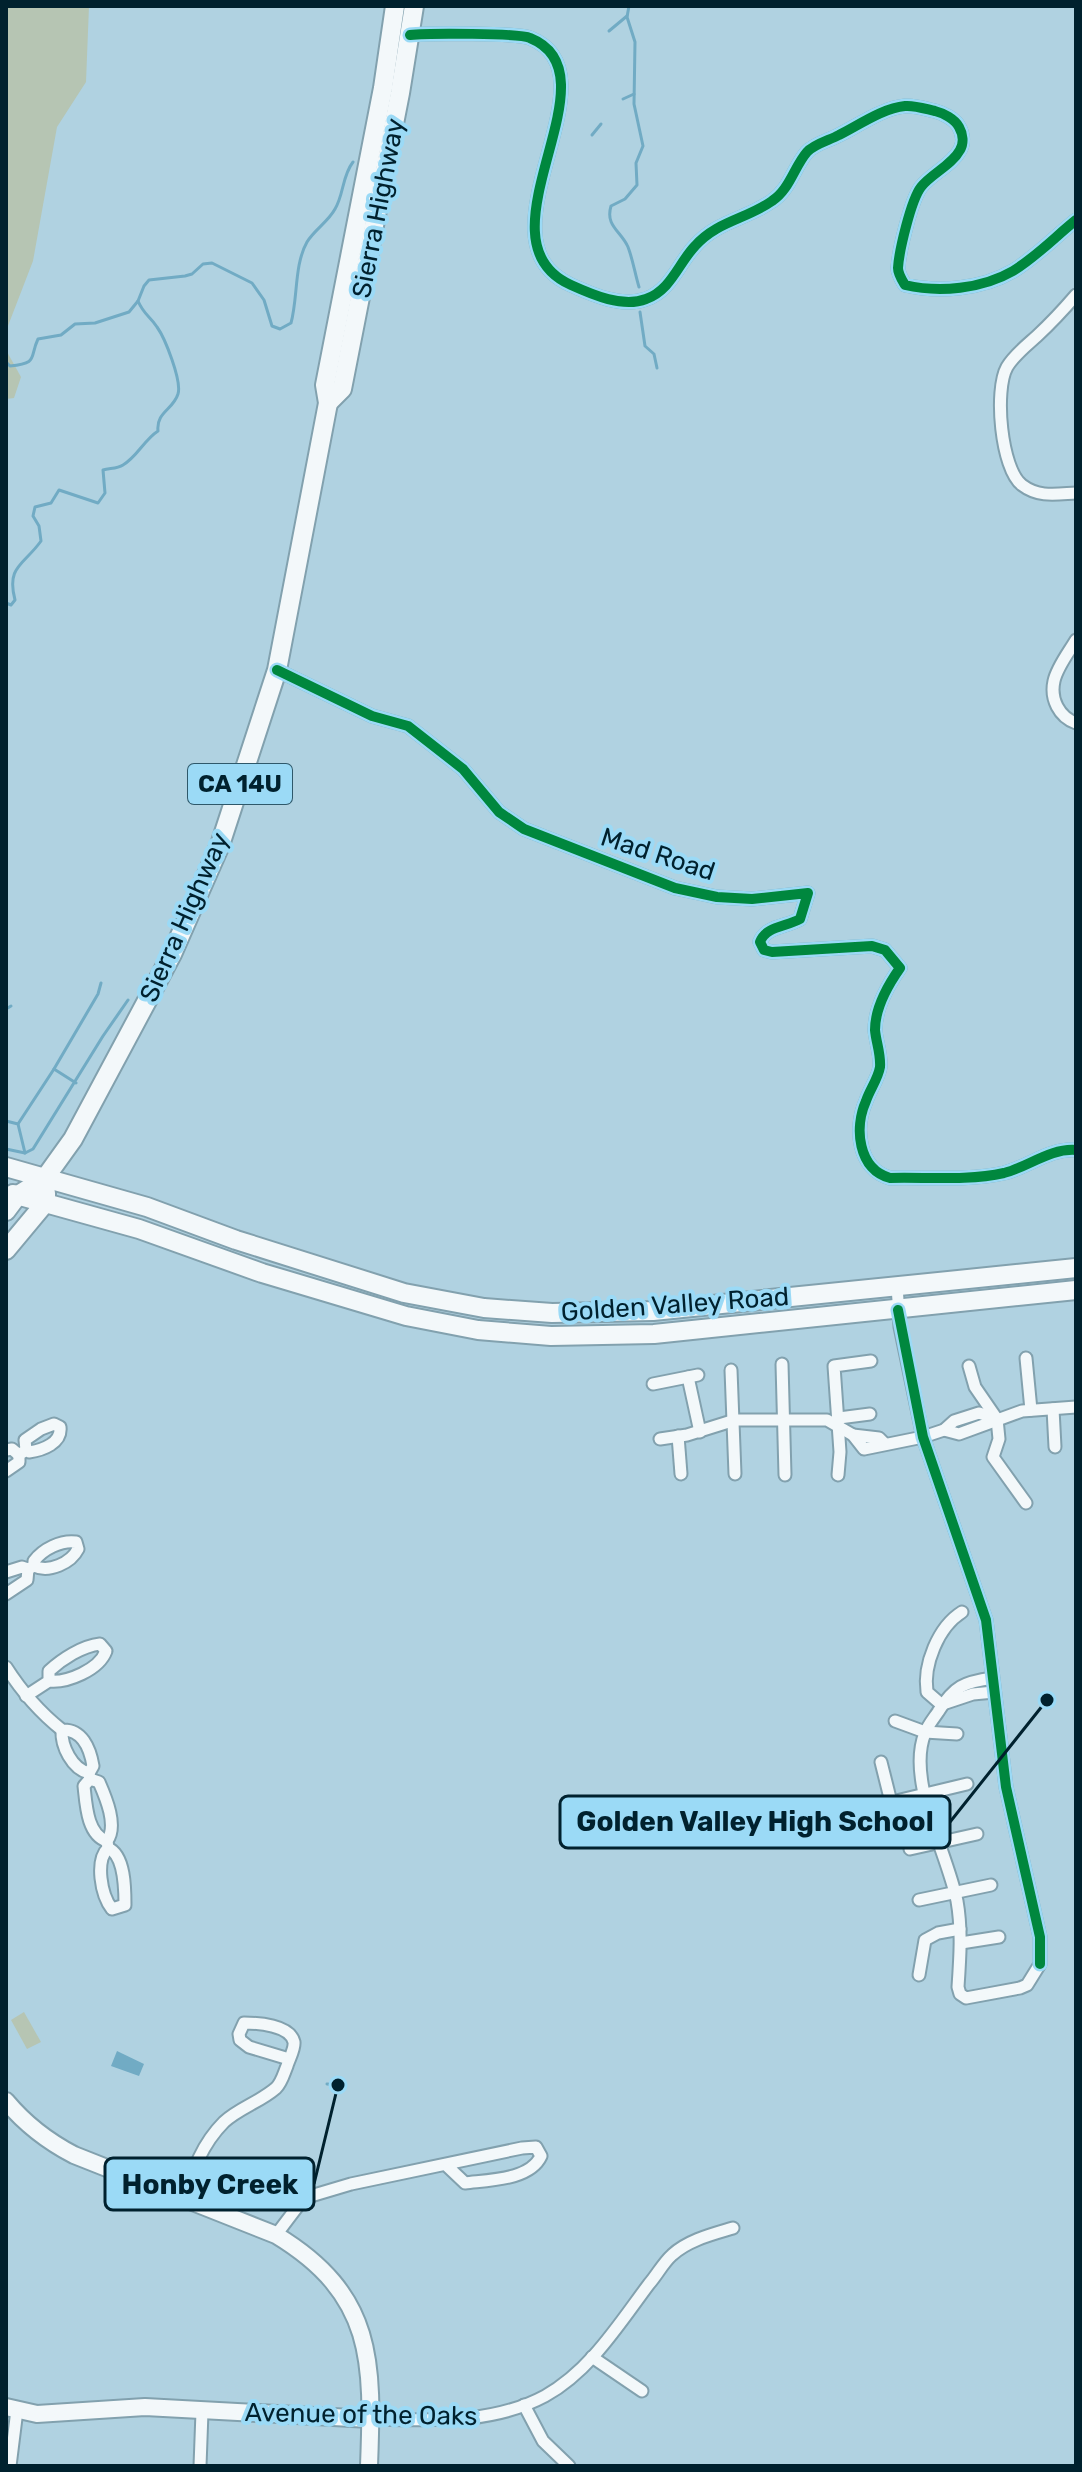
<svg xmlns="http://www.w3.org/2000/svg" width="1082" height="2472" font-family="Rubik,sans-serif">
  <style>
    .green { fill: #b6c5b3 }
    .water { fill: #71abc4 }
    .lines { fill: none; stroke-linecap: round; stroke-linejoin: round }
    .stream { stroke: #71abc4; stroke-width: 3 }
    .street-casing { stroke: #82a1ae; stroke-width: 15 }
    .secondary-casing { stroke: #82a1ae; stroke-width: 20 }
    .primary-casing { stroke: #82a1ae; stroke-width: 22 }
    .street { stroke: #f3f8fa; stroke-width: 11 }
    .secondary { stroke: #f3f8fa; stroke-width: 16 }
    .primary { stroke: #f3f8fa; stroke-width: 18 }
    .cycleway-casing { stroke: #9bdaf6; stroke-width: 15 }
    .cycleway { stroke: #00873e; stroke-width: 10 }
    .labels { text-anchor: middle; stroke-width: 8; stroke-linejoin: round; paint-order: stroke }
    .shield { fill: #9bdaf6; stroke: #2e586a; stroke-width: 2 }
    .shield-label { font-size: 24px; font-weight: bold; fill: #00212e }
    .street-label { font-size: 26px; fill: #00212e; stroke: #9bdaf6 }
    .leader { fill: none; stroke: #00212e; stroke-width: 3 }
    .callout-dot { fill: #00212e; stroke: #9bdaf6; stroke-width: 3 }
    .callout { fill: #9bdaf6; stroke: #00212e; stroke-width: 3 }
    .callout-label { font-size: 28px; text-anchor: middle; font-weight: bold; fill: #00212e }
  </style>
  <rect width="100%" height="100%" fill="#b0d2e1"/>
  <g class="green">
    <path d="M6 6H89L86 82 57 127 33 261 6 331Z"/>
    <path d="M6 350 21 377 14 398 6 399Z"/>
    <path d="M24 2012 41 2042 27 2049 11 2020Z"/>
  </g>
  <path class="water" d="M117 2051 144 2064 139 2076 111 2066Z"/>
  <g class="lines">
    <g class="stream">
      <path d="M629 6 627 17 635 42 634 104 643 146 636 163 637 185 625 199 611 206C605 226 621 231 628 247 633 260 635 274 639 287"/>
      <path d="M609 31 627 16"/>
      <path d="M623 99 634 94"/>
      <path d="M592 135 601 124"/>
      <path d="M640 312 645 346 654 354 657 368"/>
      <path d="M6 362 10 366C39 363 29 358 38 339L61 335 75 324 95 323 129 312 138 301"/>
      <path d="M6 603 11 605 15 600C6 566 24 565 41 541L39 526 33 516 35 507 51 503 59 490 98 503 105 493 103 470C110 468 117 469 123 465 137 457 144 440 158 431 156 412 173 410 178 394 182 381 165 338 157 327 150 316 144 315 138 301L144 286 149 280 185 276 192 274 203 264 212 263 252 283 264 300 272 326 280 329 291 323C298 298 294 265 307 242 314 230 328 222 335 209 344 194 342 176 353 162"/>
      <path d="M6 1009 11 1006"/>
      <path d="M76 1083 54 1069 98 994 101 983"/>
      <path d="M6 1121 18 1124 25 1153"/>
      <path d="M18 1124 54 1069"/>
      <path d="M6 1149 25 1153 33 1149 103 1036 128 1000"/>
      <path d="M327 2084 338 2085"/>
    </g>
    <g class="street-casing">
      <g id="street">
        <path d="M410 35C427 33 519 33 530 38 622 75 470 240 571 285 593 295 623 308 646 299 671 290 678 264 695 246 717 221 747 219 772 201 790 189 794 167 807 152 814 144 830 140 839 135 859 125 883 108 905 106 914 105 926 109 935 111 943 113 955 119 959 127 963 134 964 143 960 150 952 165 931 174 921 187 911 200 899 251 898 268 898 274 902 280 905 285 939 293 982 289 1013 271 1036 257 1056 236 1076 220"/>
        <path d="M1076 295C1064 309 1051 323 1037 336 1027 345 1014 355 1007 367 994 390 1001 469 1022 485 1039 498 1057 494 1076 493"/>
        <path d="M1076 640C1069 652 1057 667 1054 681 1050 699 1059 717 1076 723"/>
        <path d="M277 670 372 716 408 726 463 769 499 812 524 829 675 888 717 897 752 899 808 893 800 919C786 927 766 926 760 942L764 950 772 952 872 946 885 950 900 968C888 985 875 1008 875 1030 876 1042 881 1054 880 1067 878 1079 870 1089 866 1101 854 1128 858 1169 890 1178 926 1177 968 1181 1004 1173 1028 1167 1050 1148 1076 1150"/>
        <path d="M897 1287 900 1327 923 1437 986 1620 1006 1787 1040 1937V1964L1027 1985 1020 1988 966 1998 960 1994 958 1987C960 1958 962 1929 957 1901 947 1852 906 1780 925 1733 928 1725 934 1718 938 1712 954 1686 964 1682 993 1678"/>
        <path d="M1026 1358 1031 1410"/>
        <path d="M782 1364 785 1475"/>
        <path d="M969 1366 975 1387 997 1419 999 1439 993 1457 1026 1503"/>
        <path d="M731 1370 735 1474"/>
        <path d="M688 1377 700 1432"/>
        <path d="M653 1384 698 1375"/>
        <path d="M1053 1409 1055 1447"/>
        <path d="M839 1418 870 1414"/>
        <path d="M944 1430 959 1434 1022 1411 1076 1407"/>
        <path d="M853 1435 879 1438 884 1443"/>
        <path d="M678 1436 681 1474"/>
        <path d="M660 1439 687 1435 735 1420H827L853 1435 864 1449 923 1437 944 1430 954 1421 979 1413 997 1419"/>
        <path d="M6 1450 12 1449 19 1455"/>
        <path d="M6 1471 19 1462V1455L26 1450 29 1452C43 1450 62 1443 60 1427L54 1424 41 1429 25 1440 26 1450"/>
        <path d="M838 1475 840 1452 834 1366 871 1361"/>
        <path d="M6 1572 22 1567 28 1569 34 1566V1561C43 1549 61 1540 76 1542L78 1549C71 1563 49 1573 34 1566"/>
        <path d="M6 1594 27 1580 28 1569"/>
        <path d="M6 1667C22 1692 38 1711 62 1730 82 1729 90 1748 93 1766L89 1773 90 1779 99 1782C106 1798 118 1826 107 1841L108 1848C125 1855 125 1889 125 1905L112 1909C101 1895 95 1861 108 1848"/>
        <path d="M26 1696 49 1681C67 1683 99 1670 106 1651L100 1644C82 1646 62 1659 49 1671V1681"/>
        <path d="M943 1704 973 1694 994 1692"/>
        <path d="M942 1705 927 1692C923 1665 938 1627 962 1612"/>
        <path d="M895 1721 925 1732 957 1734"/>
        <path d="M62 1730C61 1746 72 1769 89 1773"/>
        <path d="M881 1762 893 1810"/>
        <path d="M90 1779 84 1786C86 1804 87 1835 107 1841"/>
        <path d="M892 1802 967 1784"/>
        <path d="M910 1849 977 1834"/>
        <path d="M919 1900 991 1885"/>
        <path d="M961 1943 999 1937"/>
        <path d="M919 1975 925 1940 938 1933 960 1929"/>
        <path d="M184 2199C193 2170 202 2144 224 2122 239 2108 260 2102 276 2088 282 2082 284 2073 287 2066 289 2059 295 2049 294 2042 290 2025 258 2023 244 2023L239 2034 240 2040 249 2047 289 2059"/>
        <path d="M276 2235 304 2198 351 2184 522 2148 536 2147 541 2156C530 2180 489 2180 465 2183L446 2165"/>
        <path d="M592 2357 642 2391"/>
        <path d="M524 2405 543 2441 569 2466"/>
        <path d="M370 2419C430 2420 491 2425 545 2396 590 2371 619 2324 649 2284 657 2275 663 2263 672 2255 688 2240 713 2234 733 2228"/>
        <path d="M10 2466 17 2410"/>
        <path d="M200 2466 202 2412"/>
      </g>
    </g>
    <g class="secondary-casing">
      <g id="secondary">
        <path d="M6 2101C26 2125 47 2141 74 2155L276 2235C375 2295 373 2362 369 2466"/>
        <path d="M6 2407 37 2414 145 2407 370 2419"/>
      </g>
    </g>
    <g class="primary-casing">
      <g id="primary">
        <path d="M328 403 342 389 400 93 414 6"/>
        <path d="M6 1167 147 1207 236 1240 404 1293 484 1308 552 1313 653 1311 1076 1268"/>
        <path d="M13 1194 139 1229 262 1273 406 1316 478 1330 551 1336 654 1334 1076 1290"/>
        <path d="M6 1211 18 1195 45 1178 73 1139 172 954 220 845 277 670 328 403 325 385 383 88 395 6"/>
        <path d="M6 1250 46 1202V1193"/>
      </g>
    </g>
    <use href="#street" class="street"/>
    <use href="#secondary" class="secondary"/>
    <use href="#primary" class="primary"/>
    <g class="cycleway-casing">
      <g id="cycleway">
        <path d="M410 35C427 33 519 33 530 38 622 75 470 240 571 285 593 295 623 308 646 299 671 290 678 264 695 246 717 221 747 219 772 201 790 189 794 167 807 152 814 144 830 140 839 135 859 125 883 108 905 106 914 105 926 109 935 111 943 113 955 119 959 127 963 134 964 143 960 150 952 165 931 174 921 187 911 200 899 251 898 268 898 274 902 280 905 285 939 293 982 289 1013 271 1036 257 1056 236 1076 220"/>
        <path d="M277 670 372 716 408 726 463 769 499 812 524 829 675 888 717 897 752 899 808 893 800 919C786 927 766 926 760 942L764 950 772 952 872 946 885 950 900 968C888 985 875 1008 875 1030 876 1042 881 1054 880 1067 878 1079 870 1089 866 1101 854 1128 858 1169 890 1178 926 1177 968 1181 1004 1173 1028 1167 1050 1148 1076 1150"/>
        <path d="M898 1310 923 1437 986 1620 1006 1787 1040 1937V1964"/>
      </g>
    </g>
    <use href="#cycleway" class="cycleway"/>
  </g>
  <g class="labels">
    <rect class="shield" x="188" y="764" width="104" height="40" rx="6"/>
    <g class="shield-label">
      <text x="240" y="792">CA 14U</text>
    </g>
    <g class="street-label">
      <text transform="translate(378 208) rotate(-79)" y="9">Sierra Highway</text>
      <text transform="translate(658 854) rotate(18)" y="9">Mad Road</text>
      <text transform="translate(184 917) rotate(-66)" y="9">Sierra Highway</text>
      <text transform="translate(675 1304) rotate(-4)" y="9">Golden Valley Road</text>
      <text transform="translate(361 2414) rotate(1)" y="9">Avenue of the Oaks</text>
    </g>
  </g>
  <path class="leader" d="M1047 1700L950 1822M338 2085L314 2184"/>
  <g class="callout-dot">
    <circle cx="1047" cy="1700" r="8"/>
    <circle cx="338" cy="2085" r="8"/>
  </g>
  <g class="callout">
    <rect x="560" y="1796" width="390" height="52" rx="8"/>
    <rect x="105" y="2158" width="209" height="52" rx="8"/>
  </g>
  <g class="callout-label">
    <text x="755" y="1831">Golden Valley High School</text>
    <text x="210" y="2194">Honby Creek</text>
  </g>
  <rect width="1082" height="2472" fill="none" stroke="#00212e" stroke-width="16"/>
</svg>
